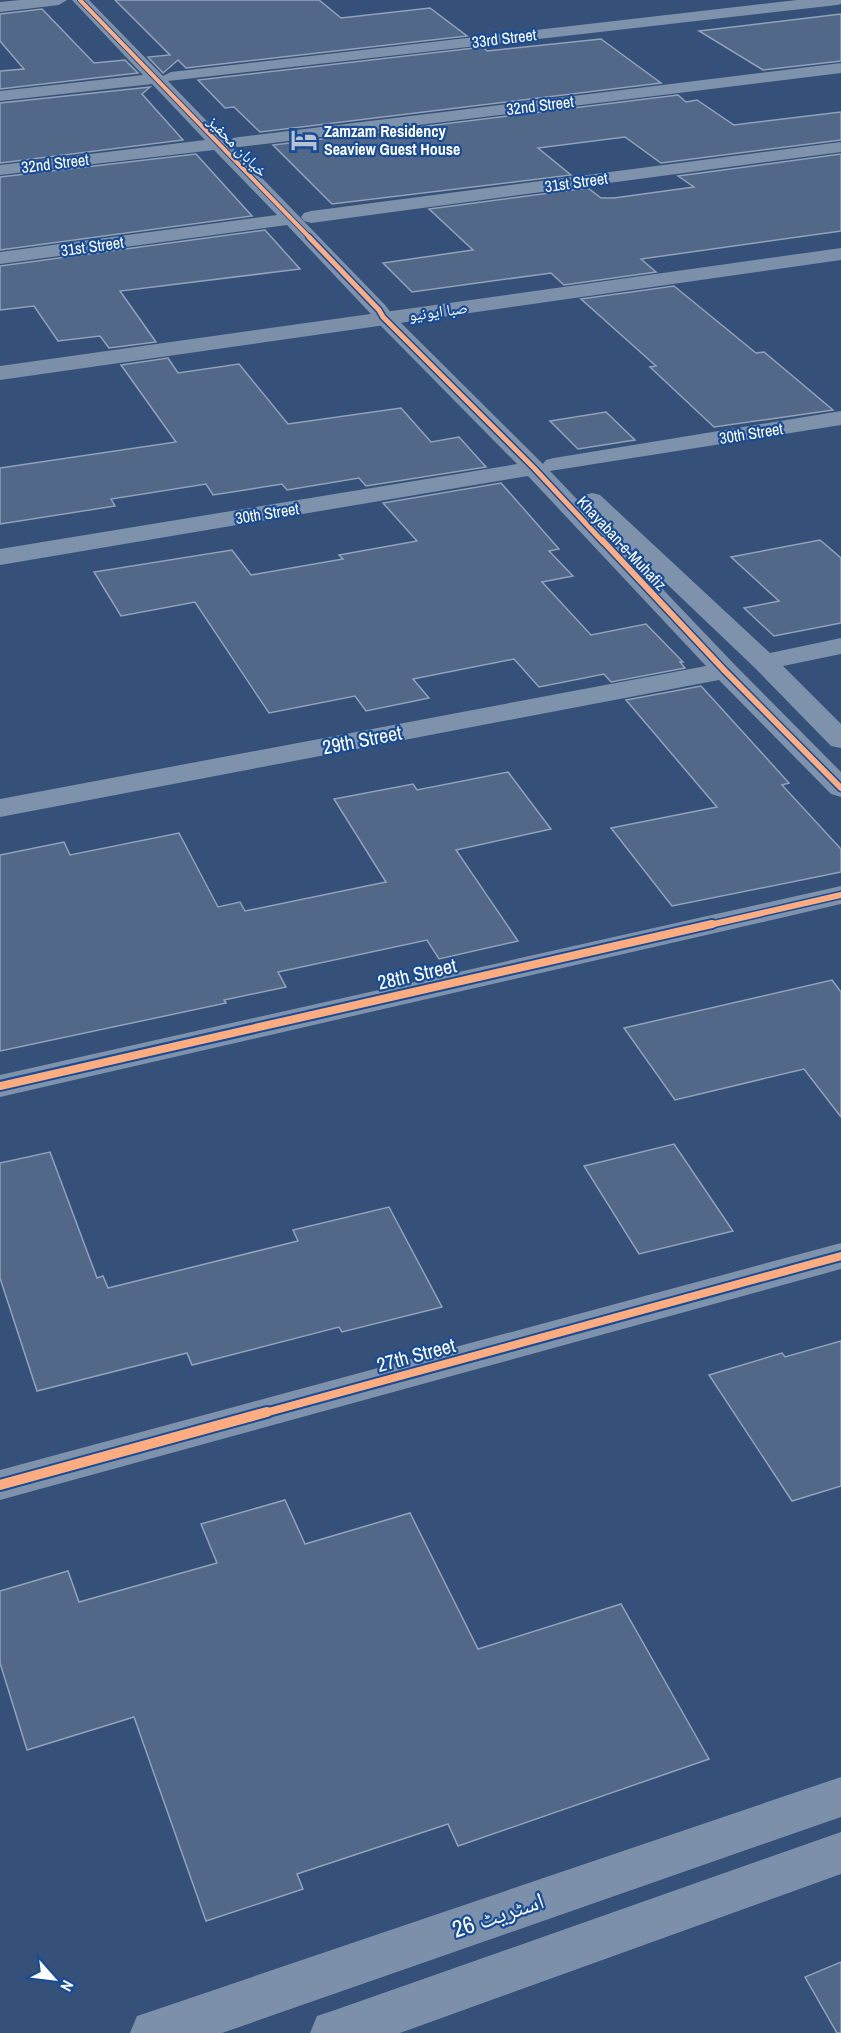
<svg xmlns="http://www.w3.org/2000/svg" width="841" height="2033" font-family="'Archivo Narrow','Noto Naskh Arabic',sans-serif">
  <style>
    .building { fill: #526888; stroke: #92a2b9; stroke-width: 1.5 }
    .lines { fill: none; stroke-linecap: round; stroke-linejoin: round }
    .minor { fill: #7e92ab; fill-rule: evenodd }
    .major { fill: #7c90aa; fill-rule: evenodd }
    .cycleway-far4-casing { stroke: #184c96; stroke-width: 6 }
    .cycleway-far3-casing { stroke: #184c96; stroke-width: 8 }
    .cycleway-far2-casing { stroke: #184c96; stroke-width: 9 }
    .cycleway-far1-casing { stroke: #184c96; stroke-width: 12 }
    .cycleway-casing { stroke: #184c96; stroke-width: 14 }
    .cycleway-far4 { stroke: #ffac80; stroke-width: 4 }
    .cycleway-far3 { stroke: #ffac80; stroke-width: 5 }
    .cycleway-far2 { stroke: #ffac80; stroke-width: 6 }
    .cycleway-far1 { stroke: #ffac80; stroke-width: 8 }
    .cycleway { stroke: #ffac80; stroke-width: 10 }
    .labels { text-anchor: middle; stroke-width: 4.5; stroke-linejoin: round; paint-order: stroke }
    .far-street-label { font-size: 16px; fill: #fff; stroke: #184c96 }
    .far-poi-label { font-size: 16px; font-weight: bold; fill: #fff; stroke: #184c96; text-anchor: start }
    .street-label { font-size: 20px; fill: #fff; stroke: #184c96 }
    .near-street-label { font-size: 24px; fill: #fff; stroke: #184c96 }
  </style>
  <rect width="100%" height="100%" fill="#355179"/>
  <g class="building">
    <path d="M115 0H319L341 18 430 8 467 36 186 68 178 60 163 73 148 57 170 55Z"/>
    <path d="M42 9 94 63 125 60 138 73 0 89V71L24 69 0 41V14Z"/>
    <path d="M841 14V61L763 70 699 31Z"/>
    <path d="M601 39 661 83 260 132 234 107 225 108 198 80 483 47 487 51Z"/>
    <path d="M150 87 142 94 183 140 0 163V103Z"/>
    <path d="M678 95 686 102 697 100 734 125 841 112V140L661 163 625 137 538 148 571 175 332 204 273 145Z"/>
    <path d="M196 154 252 216 0 250V177Z"/>
    <path d="M841 154V231L641 259 656 272 564 285 551 273 412 292 383 263 473 250 429 209 588 188 601 198H614L694 187 678 176Z"/>
    <path d="M265 230 300 269 120 291 156 342 109 348 100 336 58 341 34 306 0 310V266Z"/>
    <path d="M674 286 756 353 764 352 833 410 714 427 650 367 656 366 581 299Z"/>
    <path d="M168 358 178 373 239 364 288 424 401 408 431 442 459 437 486 467 366 486 359 478 287 490 282 484 213 495 206 484 111 499 115 506 0 524V468L176 442 121 365Z"/>
    <path d="M606 412 635 440 578 449 550 421Z"/>
    <path d="M501 483 559 549 549 551 573 576 542 582 591 635 646 624 683 662H680L685 668 611 682 604 674 539 687 514 659 413 679 429 698 366 711 355 696 269 713 195 602 121 616 94 572 232 550 251 575 343 559 339 555 417 541 383 503Z"/>
    <path d="M820 540 841 558V623L774 636 744 608 779 601 731 557Z"/>
    <path d="M701 686 789 783 782 785 841 849V872L672 906 611 828 717 807 626 700Z"/>
    <path d="M508 772 551 829 456 850 518 941 439 959 427 940 278 972 286 987 224 1000 226 1003 0 1051V855L64 842 70 855 179 833 218 907 240 902 245 911 386 882 334 799 413 784 417 790Z"/>
    <path d="M832 980 841 992V1117L804 1069 675 1100 624 1028Z"/>
    <path d="M674 1144 733 1231 639 1254 584 1166Z"/>
    <path d="M50 1152 97 1278 103 1276 108 1288 298 1241 293 1230 389 1207 442 1307 342 1332 339 1327 192 1365 187 1353 37 1391 0 1278V1163Z"/>
    <path d="M841 1341V1486L792 1501 709 1375 782 1353 785 1357Z"/>
    <path d="M285 1500 305 1544 410 1513 478 1649 621 1604 709 1759 458 1846 448 1824 297 1874 303 1889 206 1921 134 1717 27 1750 0 1663V1591L68 1571 79 1602 217 1563 201 1524Z"/>
    <path d="M841 1962V2033H837L805 1977Z"/>
  </g>
  <g class="lines">
    <g class="minor">
      <path d="M20 0H67L59 5 0 12V2Z"/>
      <path d="M72 0H89L163 76 171 72 797 0H841V4L837 5 168 81 386 306 392 314 543 464 546 460 554 458 841 411V425L550 471 735 665 841 772V797L831 794 719 680 0 817V799L706 666 528 476 0 565V549L517 464 376 321 370 313 287 225 0 264V252L277 215 214 150 0 175V165L205 140 152 84 0 101V91L143 75Z"/>
      <path d="M841 63V73L239 147 233 146 230 142 233 138 239 137Z"/>
      <path d="M841 142V152L311 223 304 221 301 217 304 213 311 211Z"/>
      <path d="M592 493 600 495 770 653 841 638V654L783 666 841 724V748L831 746 755 668 584 505 580 500 584 495Z"/>
      <path d="M841 886V904L0 1097V1075Z"/>
      <path d="M841 1243V1269L0 1500V1470Z"/>
    </g>
    <g class="major">
      <path d="M841 248V260L0 380V366Z"/>
      <path d="M841 1777V1817L222 2033H130L137 2016 155 2010Z"/>
      <path d="M841 1832V1874L400 2033H310L317 2016 335 2010Z"/>
    </g>
    <g class="cycleway-far4-casing">
      <path id="cycleway-far4" d="M80 0 311 239"/>
    </g>
    <g class="cycleway-far3-casing">
      <path id="cycleway-far3" d="M309 237 379 310 383 317 534 468 603 542"/>
    </g>
    <g class="cycleway-far2-casing">
      <g id="cycleway-far2">
        <path d="M602 540 725 671 841 788"/>
        <path d="M705 926 841 895"/>
      </g>
    </g>
    <g class="cycleway-far1-casing">
      <g id="cycleway-far1">
        <path d="M0 1086 712 924"/>
        <path d="M261 1414 841 1256"/>
      </g>
    </g>
    <g class="cycleway-casing">
      <path id="cycleway" d="M0 1485 267 1412"/>
    </g>
    <use href="#cycleway-far4" class="cycleway-far4"/>
    <use href="#cycleway-far3" class="cycleway-far3"/>
    <use href="#cycleway-far2" class="cycleway-far2"/>
    <use href="#cycleway-far1" class="cycleway-far1"/>
    <use href="#cycleway" class="cycleway"/>
  </g>
  <defs>
    <g id="hotel-bare" transform="scale(2.07)"><path d="M-6-4.5h1.5V1H6V5H4.5V3h-9V5H-6ZM-4 0a1.8 1.8 0 1 1 3.6 0ZM.5 0V-2.5h3Q6-2.5 6 0Z" fill="#b8c2d0" stroke="#184c96" stroke-width="2.5" paint-order="stroke"/></g>
  </defs>
  <g fill-rule="evenodd">
    <use href="#hotel-bare" x="304" y="140"/>
  </g>
  <g class="labels">
    <g class="far-street-label">
      <text transform="translate(504 38) rotate(-7)" y="6">33rd Street</text>
      <text transform="translate(540 105) rotate(-7)" y="6">32nd Street</text>
      <text transform="translate(238 146) rotate(46)" y="6">خیابان محفیز</text>
      <text transform="translate(55 163) rotate(-7)" y="6">32nd Street</text>
      <text transform="translate(576 182) rotate(-8)" y="6">31st Street</text>
      <text transform="translate(92 246) rotate(-8)" y="6">31st Street</text>
      <text transform="translate(438 311) rotate(-8)" y="6">صبا ایونیو</text>
      <text transform="translate(751 433) rotate(-9)" y="6">30th Street</text>
      <text transform="translate(267 513) rotate(-9)" y="6">30th Street</text>
      <text transform="translate(622 543) rotate(47)" y="6">Khayaban-e-Muhafiz</text>
    </g>
    <g class="far-poi-label">
      <text x="324" y="137">Zamzam Residency<tspan x="324" dy="18">Seaview Guest House</tspan></text>
    </g>
    <g class="street-label">
      <text transform="translate(362 740) rotate(-11)" y="7">29th Street</text>
      <text transform="translate(417 974) rotate(-13)" y="7">28th Street</text>
      <text transform="translate(416 1355) rotate(-15)" y="7">27th Street</text>
    </g>
    <g class="near-street-label">
      <text transform="translate(498 1915) rotate(-19)" y="8">اسٹریٹ 26</text>
    </g>
  </g>
  <g transform="translate(54 1979) rotate(118)" stroke="#184c96" stroke-width="4.5" paint-order="stroke">
  <path d="M0-4.5L10 22L0 15L-10 22Z" fill="#ffffff"/>
  <text y="-9" font-size="16" font-weight="bold" text-anchor="middle" fill="#ffffff">N</text>
  </g>
</svg>
